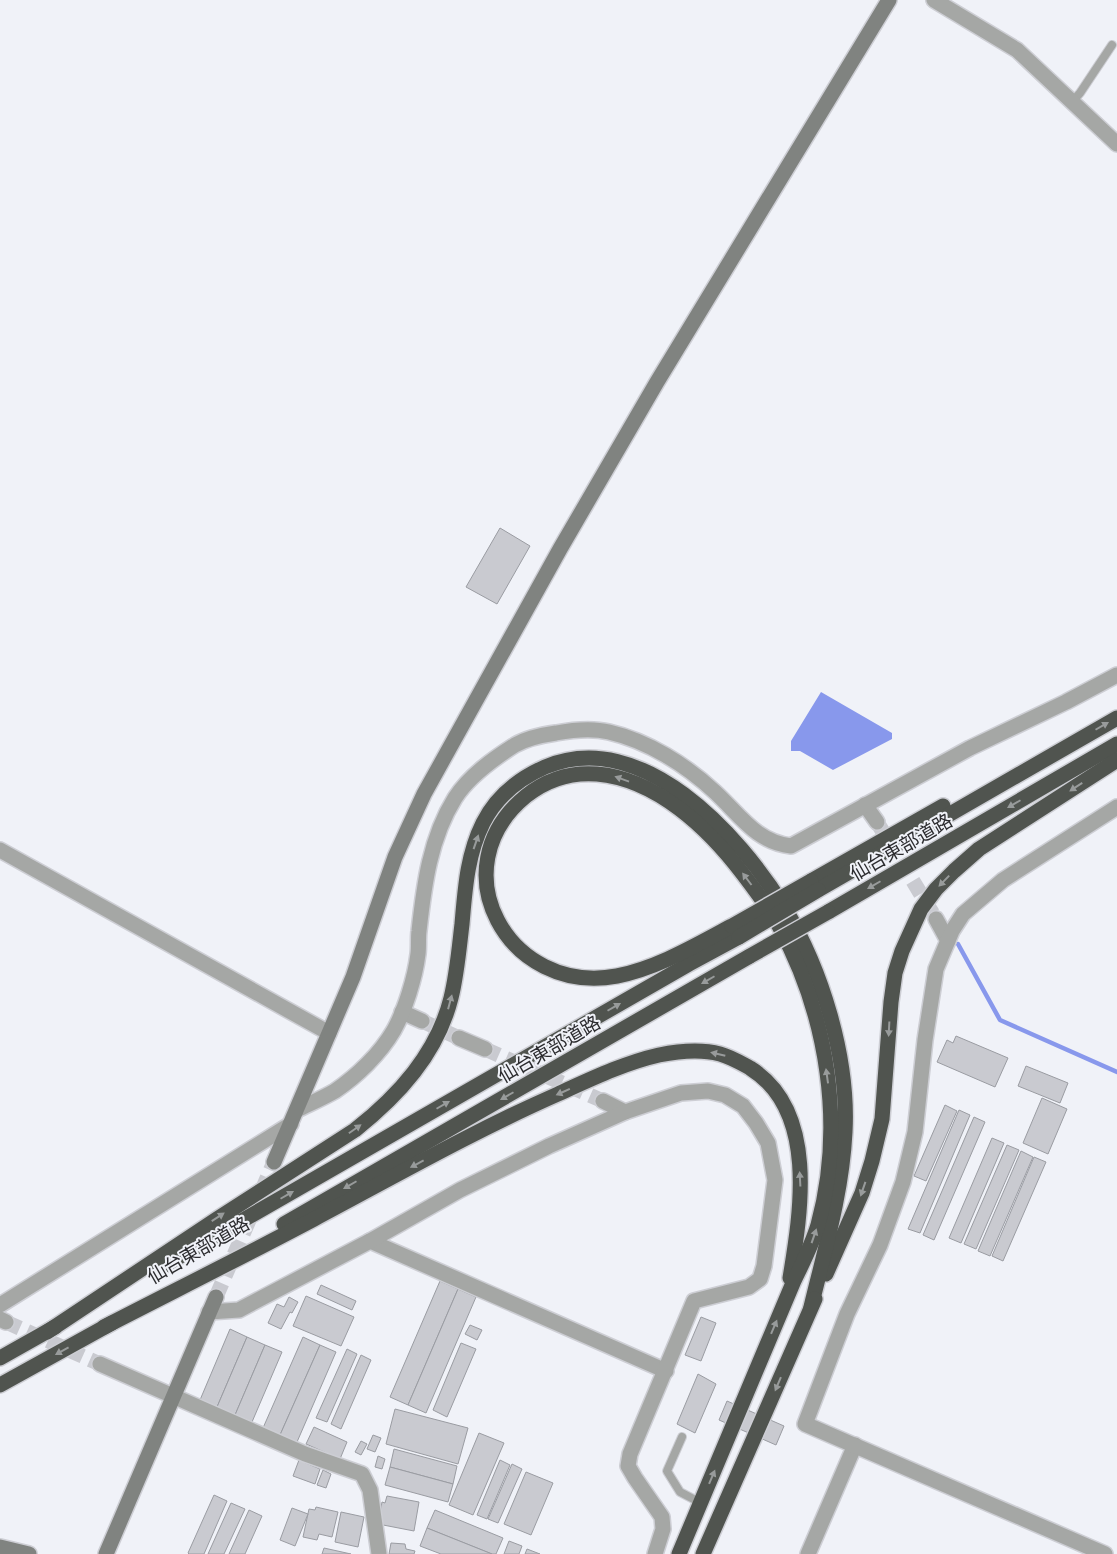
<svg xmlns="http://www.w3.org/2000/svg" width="1117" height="1554" font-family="'Titillium Web','Noto Sans JP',sans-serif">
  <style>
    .water { fill: #8898ec }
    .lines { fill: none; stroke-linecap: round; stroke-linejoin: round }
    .stream { stroke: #8898ec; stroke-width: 4.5 }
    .building { fill: #c9cad0; stroke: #9a9ca2 }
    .street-tunnel { stroke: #c9cad0; stroke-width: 15; stroke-dasharray: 15 8; stroke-linecap: butt }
    .secondary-tunnel { stroke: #c9cad0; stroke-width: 15; stroke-dasharray: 15 8; stroke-linecap: butt }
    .lane-casing { stroke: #cdced4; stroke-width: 10 }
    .street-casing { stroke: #cdced4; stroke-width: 18 }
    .secondary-casing { stroke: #cdced4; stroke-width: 18 }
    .highway-casing { stroke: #cdced4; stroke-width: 18 }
    .lane { stroke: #a5a7a5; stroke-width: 8 }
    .street { stroke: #a5a7a5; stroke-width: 15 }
    .secondary { stroke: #808380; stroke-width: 15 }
    .highway { stroke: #50544f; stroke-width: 15 }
    .highway-bridge-casing { stroke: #cdced4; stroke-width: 18; stroke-linecap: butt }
    .highway-bridge { stroke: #50544f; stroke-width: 15 }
    .oneway { fill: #989b9b }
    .labels { text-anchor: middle; stroke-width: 4; stroke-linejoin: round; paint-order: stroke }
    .street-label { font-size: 19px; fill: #2c2c2f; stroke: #f0f2f8 }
  </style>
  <rect width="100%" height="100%" fill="#f0f2f8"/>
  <path class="water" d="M821 692 892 733V739L833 770 800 751H791V741Z"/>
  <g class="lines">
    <path class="stream" d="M958 944 1000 1020 1117 1072"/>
  </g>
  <g class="building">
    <path d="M500 528 530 546 497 604 466 587Z"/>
    <path d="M956 1036 1008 1058 995 1087 937 1062 947 1040 953 1043Z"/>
    <path d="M1026 1066 1068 1083 1060 1103 1018 1086Z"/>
    <path d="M1042 1098 1067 1109 1048 1154 1023 1143Z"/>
    <path d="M945 1105 957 1111 926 1181 914 1176Z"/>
    <path d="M959 1110 970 1115 920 1233 908 1229Z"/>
    <path d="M974 1117 985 1122 934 1240 923 1235Z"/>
    <path d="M992 1138 1004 1143 961 1243 949 1238Z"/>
    <path d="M1007 1145 1019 1150 976 1249 964 1244Z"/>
    <path d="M1021 1151 1033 1157 990 1256 978 1251Z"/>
    <path d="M1034 1157 1046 1162 1003 1261 992 1256Z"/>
    <path d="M440 1281 458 1289 408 1405 390 1397Z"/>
    <path d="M321 1285 356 1301 352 1310 317 1294Z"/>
    <path d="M458 1289 476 1297 426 1413 408 1405Z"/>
    <path d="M306 1296 354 1317 341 1346 293 1326Z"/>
    <path d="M289 1297 298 1302 292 1313 290 1312 281 1329 268 1323 277 1304 284 1307Z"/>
    <path d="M701 1317 716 1323 701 1361 685 1355Z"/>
    <path d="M470 1325 482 1330 477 1340 465 1334Z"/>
    <path d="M230 1329 247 1337 217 1407 200 1400Z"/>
    <path d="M247 1337 265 1345 235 1415 217 1407Z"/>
    <path d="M303 1337 320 1345 280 1435 263 1428Z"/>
    <path d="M461 1343 476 1349 447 1417 433 1410Z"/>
    <path d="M265 1345 282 1352 252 1422 235 1415Z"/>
    <path d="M320 1345 336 1352 297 1442 280 1435Z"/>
    <path d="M347 1349 357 1354 327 1422 316 1418Z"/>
    <path d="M361 1355 371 1360 341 1429 331 1424Z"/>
    <path d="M698 1374 716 1384 695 1433 677 1424Z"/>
    <path d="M727 1401 784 1426 776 1445 719 1420Z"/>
    <path d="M395 1409 468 1428 458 1464 386 1444Z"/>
    <path d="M314 1427 347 1442 340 1459 306 1444Z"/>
    <path d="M479 1433 504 1443 473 1515 449 1505Z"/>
    <path d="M373 1435 381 1438 375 1452 367 1449Z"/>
    <path d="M361 1441 367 1444 361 1455 355 1452Z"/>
    <path d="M394 1449 457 1466 453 1484 390 1467Z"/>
    <path d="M378 1456 385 1459 382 1469 375 1467Z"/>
    <path d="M299 1460 320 1469 315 1484 293 1476Z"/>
    <path d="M500 1460 510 1465 487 1519 477 1515Z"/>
    <path d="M512 1464 522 1469 498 1523 488 1519Z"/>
    <path d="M390 1467 453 1484 448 1502 385 1485Z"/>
    <path d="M323 1470 331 1474 326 1488 317 1485Z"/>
    <path d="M526 1472 553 1483 531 1535 504 1524Z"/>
    <path d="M214 1495 227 1501 204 1554H189L188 1553Z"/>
    <path d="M387 1496 419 1502 414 1531 378 1524 382 1502 385 1503Z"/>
    <path d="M231 1503 245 1509 224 1554H208Z"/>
    <path d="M316 1507 338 1512 332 1537 319 1534 317 1540 303 1537 309 1509 315 1510Z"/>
    <path d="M292 1508 308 1514 295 1546 280 1540Z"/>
    <path d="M249 1510 262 1516 245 1554H229Z"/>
    <path d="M435 1510 503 1538 496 1554H492L427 1528Z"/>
    <path d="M341 1512 364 1517 358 1547 335 1542Z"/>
    <path d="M427 1528 492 1554H441L420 1546Z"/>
    <path d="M509 1541 522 1546 519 1554H504Z"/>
    <path d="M391 1543 405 1544 406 1549 415 1551 414 1554H389Z"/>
    <path d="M324 1548 351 1554H322Z"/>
    <path d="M527 1549 540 1554H525Z"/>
  </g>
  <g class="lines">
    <g class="street-tunnel">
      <path d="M877 822 936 919"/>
      <path d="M422 1021 459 1038"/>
      <path d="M485 1049 603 1101"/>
      <path d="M6 1322 100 1364"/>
    </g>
    <path class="secondary-tunnel" d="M216 1297 274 1162"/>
    <g class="lane-casing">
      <g id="lane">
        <path d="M1072 102 1080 93 1112 45"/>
        <path d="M682 1437 667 1471 680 1492 701 1503"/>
      </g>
    </g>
    <g class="street-casing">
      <g id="street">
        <path d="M934 0 1017 50 1117 144"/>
        <path d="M865 805 877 822"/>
        <path d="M0 850 329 1033"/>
        <path d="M936 919 948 941"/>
        <path d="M402 1012 422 1021"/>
        <path d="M459 1038 485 1049"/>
        <path d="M603 1101 625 1112"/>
        <path d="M297 1110C309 1104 323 1098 335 1091 357 1076 380 1054 394 1030 405 1010 415 978 418 954 419 946 418 938 419 931 424 885 430 838 455 798 469 776 493 759 515 745 527 738 542 735 556 733 572 730 593 728 609 732 648 741 686 765 715 792 740 815 756 842 791 846L970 748 1066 702 1117 675"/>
        <path d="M370 1241 666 1371"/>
        <path d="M0 1305 291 1124"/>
        <path d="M209 1312 239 1310 370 1241 460 1190 549 1146 625 1112 681 1093 708 1091 725 1095 743 1106 756 1123 768 1143 775 1180 764 1266 760 1279 749 1287 694 1301 630 1454 628 1466 635 1478 662 1517 663 1529 655 1554"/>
        <path d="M0 1319 6 1322"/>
        <path d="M100 1364 305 1454 362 1474 370 1490 379 1554"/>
        <path d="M808 1554 855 1445"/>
        <path d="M1105 1554 805 1424 847 1314 880 1245 903 1182 915 1132 925 1040 936 969 952 931 963 914 1003 880 1117 807"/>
      </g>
    </g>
    <g class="secondary-casing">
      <g id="secondary">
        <path d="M274 1162 353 977 395 857 424 794 560 549 657 382 889 0"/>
        <path d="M0 1547 29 1554"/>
        <path d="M106 1554 216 1297"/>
      </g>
    </g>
    <g class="highway-casing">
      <g id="highway">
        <path d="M811 881 943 806"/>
        <path d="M818 890 1117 718"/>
        <path d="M828 912 1117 744"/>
        <path d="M284 1224 750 956"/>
        <path d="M156 1270 689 964 739 937"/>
        <path d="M826 1274 862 1193 872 1161 882 1119 891 1002 895 973 902 951 921 909 936 889 954 871 979 849 1117 760"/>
        <path d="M104 1327C174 1291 244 1256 314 1219 395 1176 474 1131 558 1094 591 1079 624 1063 659 1055 679 1051 701 1049 720 1054 731 1057 741 1063 750 1068 818 1110 801 1212 790 1278"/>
        <path d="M47 1332 217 1219 355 1130C398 1096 437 1054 451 998 457 974 459 949 462 924 465 890 467 855 483 823 496 797 518 779 545 767 642 726 739 835 784 907 822 970 849 1058 845 1132 842 1192 825 1249 811 1307"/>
        <path d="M0 1358 55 1327"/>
        <path d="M0 1385 112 1323"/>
        <path d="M679 1554C708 1485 737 1416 766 1347 775 1326 784 1304 793 1283 802 1264 812 1245 818 1225 845 1126 828 1016 779 926 769 908 756 891 743 874 709 829 657 779 597 774 571 772 546 780 526 796 438 868 508 996 617 976 658 968 696 945 732 926"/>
        <path d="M703 1554 815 1299"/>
      </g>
    </g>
    <use href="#lane" class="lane"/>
    <use href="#street" class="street"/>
    <use href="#secondary" class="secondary"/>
    <use href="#highway" class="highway"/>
    <g class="highway-bridge-casing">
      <g id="highway-bridge">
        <path d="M732 926 811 881"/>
        <path d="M739 937 818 890"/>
        <path d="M750 956 828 912"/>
      </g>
    </g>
    <use href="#highway-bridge" class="highway-bridge"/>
  </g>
  <defs><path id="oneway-solid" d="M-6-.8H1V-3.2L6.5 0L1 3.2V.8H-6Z" transform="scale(1.25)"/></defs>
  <g class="oneway">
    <use href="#oneway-solid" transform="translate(1102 726) rotate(-30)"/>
    <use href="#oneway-solid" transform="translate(622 779) rotate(-160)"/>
    <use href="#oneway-solid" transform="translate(1076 787) rotate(147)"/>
    <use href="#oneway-solid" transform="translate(1014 804) rotate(150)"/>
    <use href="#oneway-solid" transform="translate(476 842) rotate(-71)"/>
    <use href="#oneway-solid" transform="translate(747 879) rotate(-127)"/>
    <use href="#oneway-solid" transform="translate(944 881) rotate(134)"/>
    <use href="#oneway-solid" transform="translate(874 885) rotate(150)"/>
    <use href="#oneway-solid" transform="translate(708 980) rotate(150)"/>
    <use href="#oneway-solid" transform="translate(450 1002) rotate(-75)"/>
    <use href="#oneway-solid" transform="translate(614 1007) rotate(-30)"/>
    <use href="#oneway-solid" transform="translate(889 1029) rotate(93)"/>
    <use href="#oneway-solid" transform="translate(718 1054) rotate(-167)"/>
    <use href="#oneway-solid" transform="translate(827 1076) rotate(-98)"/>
    <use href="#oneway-solid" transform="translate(563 1092) rotate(156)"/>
    <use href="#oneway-solid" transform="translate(507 1096) rotate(150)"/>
    <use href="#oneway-solid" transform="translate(443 1105) rotate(-30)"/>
    <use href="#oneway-solid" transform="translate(355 1129) rotate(-35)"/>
    <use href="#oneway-solid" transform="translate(417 1164) rotate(152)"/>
    <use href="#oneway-solid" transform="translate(800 1179) rotate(-93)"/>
    <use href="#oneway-solid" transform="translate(350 1185) rotate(150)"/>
    <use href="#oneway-solid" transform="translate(863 1189) rotate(109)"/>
    <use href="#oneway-solid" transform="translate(287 1195) rotate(-30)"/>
    <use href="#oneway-solid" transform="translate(218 1217) rotate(-33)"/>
    <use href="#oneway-solid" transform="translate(814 1236) rotate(-71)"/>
    <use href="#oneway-solid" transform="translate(774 1327) rotate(-67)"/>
    <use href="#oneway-solid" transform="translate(62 1351) rotate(151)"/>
    <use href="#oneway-solid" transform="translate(778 1384) rotate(113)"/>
    <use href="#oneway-solid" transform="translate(712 1477) rotate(-67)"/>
  </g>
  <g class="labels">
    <g class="street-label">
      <text transform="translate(901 847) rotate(-30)" y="7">仙台東部道路</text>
      <text transform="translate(549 1049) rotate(-30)" y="7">仙台東部道路</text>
      <text transform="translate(198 1250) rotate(-30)" y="7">仙台東部道路</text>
    </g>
  </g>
</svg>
